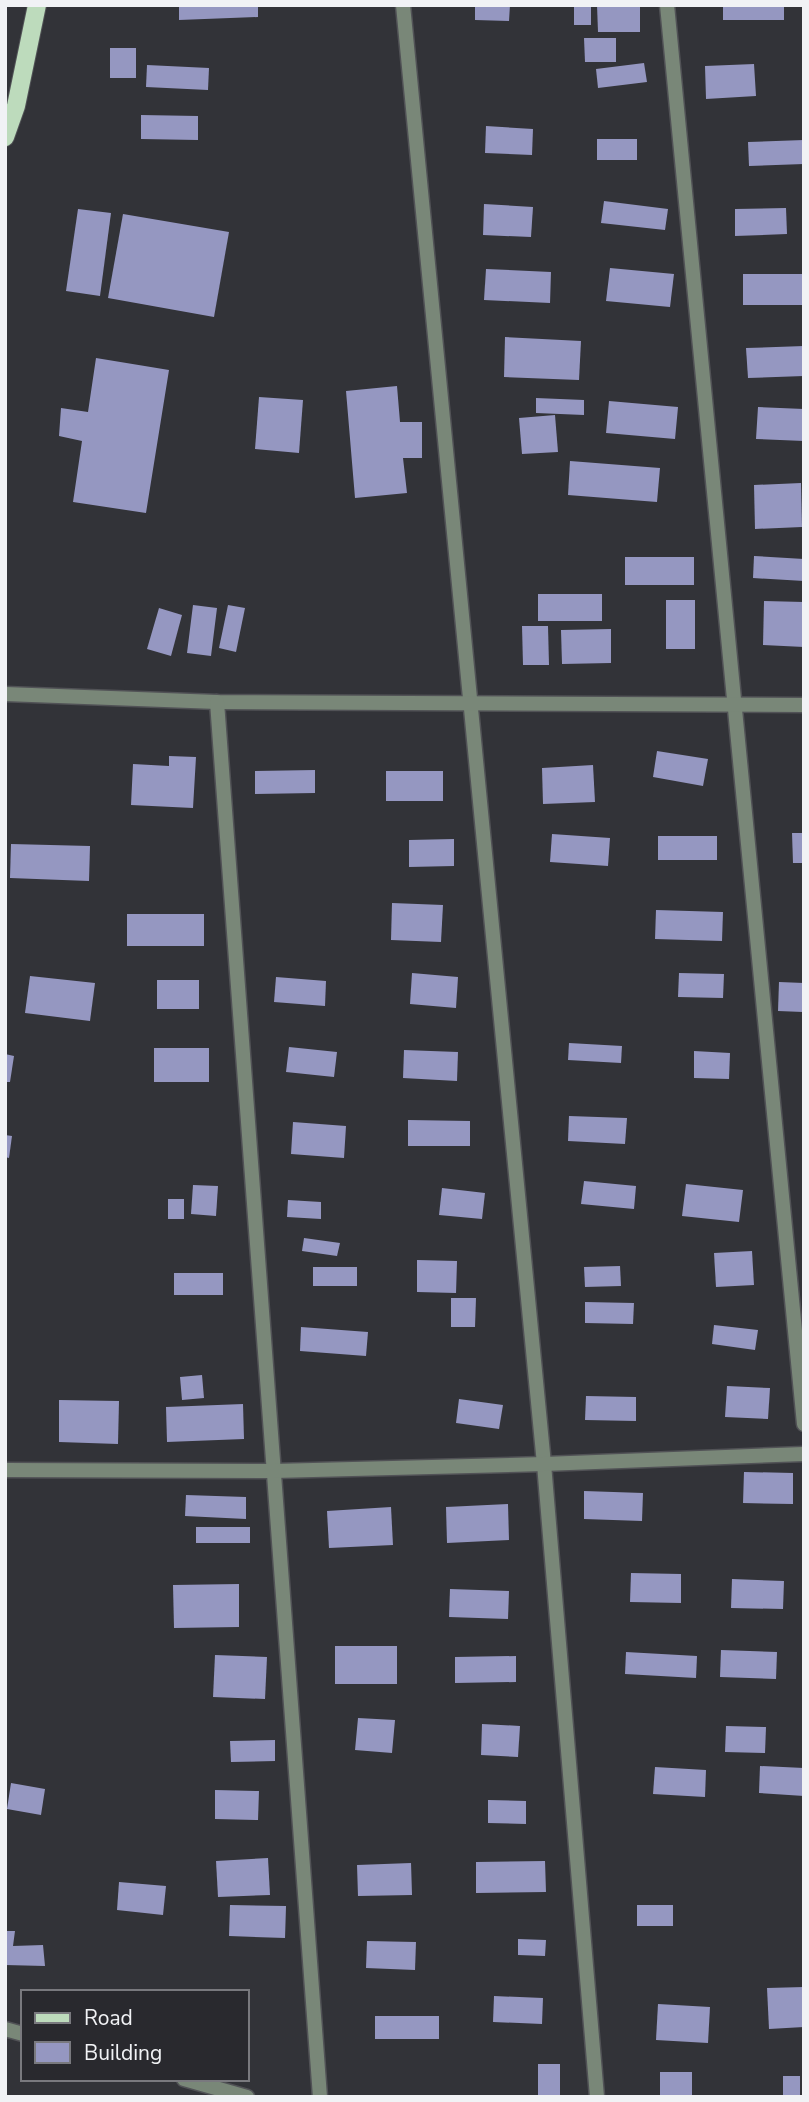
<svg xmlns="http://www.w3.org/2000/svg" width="809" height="2102" font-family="'Nunito Sans',sans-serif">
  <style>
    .building { fill: #9597c1 }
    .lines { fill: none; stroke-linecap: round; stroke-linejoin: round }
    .minor-casing { stroke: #515256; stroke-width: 17 }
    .primary-casing { stroke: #515256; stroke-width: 20 }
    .minor { stroke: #798778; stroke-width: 14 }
    .primary { stroke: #bddbbc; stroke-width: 18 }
  </style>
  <rect width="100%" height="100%" fill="#323338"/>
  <g class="building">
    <path d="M179 5H258V17L179 20Z"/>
    <path d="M475 5H510L509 21 475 20Z"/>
    <path d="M597 5H640V32H598Z"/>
    <rect x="723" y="5" width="61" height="15"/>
    <rect x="574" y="7" width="17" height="18"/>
    <path d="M584 38H616V62H585Z"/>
    <rect x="110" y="48" width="26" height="30"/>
    <path d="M644 63 647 82 598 88 596 69Z"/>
    <path d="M754 64 756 96 706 99 705 66Z"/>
    <path d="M147 65 209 68 208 90 146 87Z"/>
    <path d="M141 115 198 116V140L141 139Z"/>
    <path d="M486 126 533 129 532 155 485 153Z"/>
    <rect x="597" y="139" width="40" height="21"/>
    <path d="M804 140V164L749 166 748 142Z"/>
    <path d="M604 201 668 209 665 230 601 223Z"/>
    <path d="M484 204 533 207 531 237 483 235Z"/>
    <path d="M786 208 787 234 735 236V209Z"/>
    <path d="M78 209 111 213 100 296 66 291Z"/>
    <path d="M123 214 229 232 214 317 108 298Z"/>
    <path d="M610 268 674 274 670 307 606 301Z"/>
    <path d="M486 269 551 272 550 303 484 300Z"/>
    <rect x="743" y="274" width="61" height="31"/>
    <path d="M505 337 581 341 579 380 504 377Z"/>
    <path d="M804 346V376L748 378 746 348Z"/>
    <path d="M96 358 169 370 146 513 73 502 82 441 59 436 61 408 88 412Z"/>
    <path d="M397 386 400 422H422V458H403L407 493 355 498 346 391Z"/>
    <path d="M259 397 303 400 299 453 255 449Z"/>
    <path d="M536 398 584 400V415L536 413Z"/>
    <path d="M609 401 678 407 675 439 606 433Z"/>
    <path d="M758 407 804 409V441L756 439Z"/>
    <path d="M555 415 558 452 522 454 519 418Z"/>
    <path d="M570 461 660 468 657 502 568 495Z"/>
    <path d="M801 483 802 527 755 529 754 485Z"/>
    <path d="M754 556 804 559V581L753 578Z"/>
    <rect x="625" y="557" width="69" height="28"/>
    <rect x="538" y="594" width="64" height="27"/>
    <rect x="666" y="600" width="29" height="49"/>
    <path d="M764 601 804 602V647L763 645Z"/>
    <path d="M193 605 217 608 211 656 187 653Z"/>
    <path d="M228 605 245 608 236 652 219 648Z"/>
    <path d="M159 608 182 615 171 656 147 649Z"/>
    <path d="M522 626H548L549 665H523Z"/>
    <path d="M611 629V663L562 664 561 630Z"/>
    <path d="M657 751 708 759 703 786 653 777Z"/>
    <path d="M169 756 196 757 193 808 131 805 133 764 169 766Z"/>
    <path d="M593 765 595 802 543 804 542 768Z"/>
    <path d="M315 770V793L255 794V771Z"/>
    <rect x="386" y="771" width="57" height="30"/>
    <path d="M792 833H804V863H793Z"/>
    <path d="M552 834 610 838 608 866 550 862Z"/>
    <rect x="658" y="836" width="59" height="24"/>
    <path d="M454 839V866L409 867V840Z"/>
    <path d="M11 844 90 846 89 881 10 878Z"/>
    <path d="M392 903 443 905 441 942 391 940Z"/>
    <path d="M656 910 723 912 722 941 655 939Z"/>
    <rect x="127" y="914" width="77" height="32"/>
    <path d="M412 973 458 977 456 1008 410 1004Z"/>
    <path d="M679 973 724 974 723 998 678 997Z"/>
    <path d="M30 976 95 983 90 1021 25 1013Z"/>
    <path d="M276 977 326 981 325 1006 274 1002Z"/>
    <rect x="157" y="980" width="42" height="29"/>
    <path d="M779 982 804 983 803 1012 778 1011Z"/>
    <path d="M569 1043 622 1046 621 1063 568 1060Z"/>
    <path d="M289 1047 337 1052 334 1077 286 1072Z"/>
    <rect x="154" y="1048" width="55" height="34"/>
    <path d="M404 1050 458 1052 457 1081 403 1078Z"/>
    <path d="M694 1051 730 1053 729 1079 694 1078Z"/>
    <path d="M5 1054 14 1056 10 1082H5Z"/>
    <path d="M569 1116 627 1118 625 1144 568 1141Z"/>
    <path d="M408 1120 470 1121V1146H408Z"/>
    <path d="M293 1122 346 1126 344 1158 291 1154Z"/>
    <path d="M5 1135 12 1136 9 1158 5 1157Z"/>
    <path d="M584 1181 636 1186 634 1209 581 1204Z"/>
    <path d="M686 1184 743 1190 739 1222 682 1216Z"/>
    <path d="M193 1185 218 1186 216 1216 191 1214Z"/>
    <path d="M442 1188 485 1193 482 1219 439 1215Z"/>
    <rect x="168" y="1199" width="16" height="20"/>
    <path d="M288 1200 321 1202V1219L287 1217Z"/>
    <path d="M304 1238 340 1243 337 1256 302 1251Z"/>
    <path d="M752 1251 754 1285 716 1287 714 1253Z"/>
    <path d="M417 1260 457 1261 456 1293 417 1292Z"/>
    <path d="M620 1266 621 1286 585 1287 584 1267Z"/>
    <rect x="313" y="1267" width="44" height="19"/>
    <rect x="174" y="1273" width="49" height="22"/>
    <path d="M451 1298H476L475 1327H451Z"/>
    <path d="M585 1302 634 1303 633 1324 585 1323Z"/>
    <path d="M714 1325 758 1330 755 1350 712 1344Z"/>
    <path d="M301 1327 368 1332 366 1356 300 1351Z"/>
    <path d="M202 1375 204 1398 182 1400 180 1377Z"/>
    <path d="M727 1386 770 1388 768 1419 725 1417Z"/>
    <path d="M586 1396 636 1397V1421L585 1420Z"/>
    <path d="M459 1399 503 1405 499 1429 456 1423Z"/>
    <path d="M59 1400 119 1401 118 1444 59 1442Z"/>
    <path d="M243 1404 244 1439 167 1442 166 1407Z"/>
    <path d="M744 1472 793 1473V1504L743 1503Z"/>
    <path d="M584 1491 643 1493 642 1521 584 1519Z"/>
    <path d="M186 1495 246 1497V1519L185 1516Z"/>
    <path d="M508 1504 509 1540 447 1543 446 1507Z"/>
    <path d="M391 1507 393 1545 329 1548 327 1511Z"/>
    <rect x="196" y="1527" width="54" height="16"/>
    <path d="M631 1573 681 1574V1603L630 1602Z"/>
    <path d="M732 1579 784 1581 783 1609 731 1608Z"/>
    <path d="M239 1584V1627L174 1628 173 1585Z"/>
    <path d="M450 1589 509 1591 508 1619 449 1617Z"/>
    <rect x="335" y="1646" width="62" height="38"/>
    <path d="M721 1650 777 1652 776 1679 720 1677Z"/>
    <path d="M626 1652 697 1656 696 1678 625 1674Z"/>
    <path d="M215 1655 267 1657 265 1699 213 1697Z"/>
    <path d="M516 1656V1682L455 1683V1657Z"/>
    <path d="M358 1718 395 1720 392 1753 355 1750Z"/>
    <path d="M482 1724 520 1726 518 1757 481 1755Z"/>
    <path d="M726 1726 766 1727 765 1753 725 1752Z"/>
    <path d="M275 1740V1761L231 1762 230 1741Z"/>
    <path d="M760 1766 804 1768V1796L759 1793Z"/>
    <path d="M655 1767 706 1770 705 1797 653 1794Z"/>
    <path d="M11 1783 45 1789 41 1815 7 1809Z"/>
    <path d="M215 1790 259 1791 258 1820 215 1819Z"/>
    <path d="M488 1800 526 1801V1824L488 1823Z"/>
    <path d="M268 1858 270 1895 218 1897 216 1861Z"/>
    <path d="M545 1861 546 1892 476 1893V1862Z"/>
    <path d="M411 1863 412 1895 358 1896 357 1865Z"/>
    <path d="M119 1882 166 1886 163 1915 117 1910Z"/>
    <path d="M230 1905 286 1906 285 1938 229 1936Z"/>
    <rect x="637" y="1905" width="36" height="21"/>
    <path d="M5 1931H15L13 1946 43 1945 45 1966 5 1965Z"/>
    <path d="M518 1939 546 1940 545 1956 518 1955Z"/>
    <path d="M367 1941 416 1942 415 1970 366 1968Z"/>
    <path d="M804 1987V2027L769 2029 767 1988Z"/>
    <path d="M494 1996 543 1998 542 2024 493 2022Z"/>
    <path d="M658 2004 710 2007 708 2043 656 2040Z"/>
    <rect x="375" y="2016" width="64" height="23"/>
    <rect x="538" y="2064" width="22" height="33"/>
    <rect x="660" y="2072" width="32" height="25"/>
    <rect x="783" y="2076" width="17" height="21"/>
  </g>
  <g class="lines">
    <g class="minor-casing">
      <g id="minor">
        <path d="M403 5 544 1464 597 2097"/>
        <path d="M667 5 804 1424"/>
        <path d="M5 694 217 702 804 705"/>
        <path d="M217 702 320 2097"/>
        <path d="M5 1470 274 1471 544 1464 804 1454"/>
        <path d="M5 2029 23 2034"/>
        <path d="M184 2079 247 2097"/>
      </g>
    </g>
    <g class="primary-casing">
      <path id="primary" d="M5 137 16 106 37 5"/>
    </g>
    <use href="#minor" class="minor"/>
    <use href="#primary" class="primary"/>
  </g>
  <rect width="809" height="2102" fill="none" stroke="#f1f2f5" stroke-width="14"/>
  <rect x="21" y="1990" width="228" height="91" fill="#29292e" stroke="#79797e" stroke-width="2"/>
  <rect x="35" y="2013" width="35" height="10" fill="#bddbbc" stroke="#79797e" stroke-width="2"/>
  <text x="84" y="2025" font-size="21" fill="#f1f2f5">Road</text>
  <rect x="35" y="2042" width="35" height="21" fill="#9597c1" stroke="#79797e" stroke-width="2"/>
  <text x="84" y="2060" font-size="21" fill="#f1f2f5">Building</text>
</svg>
